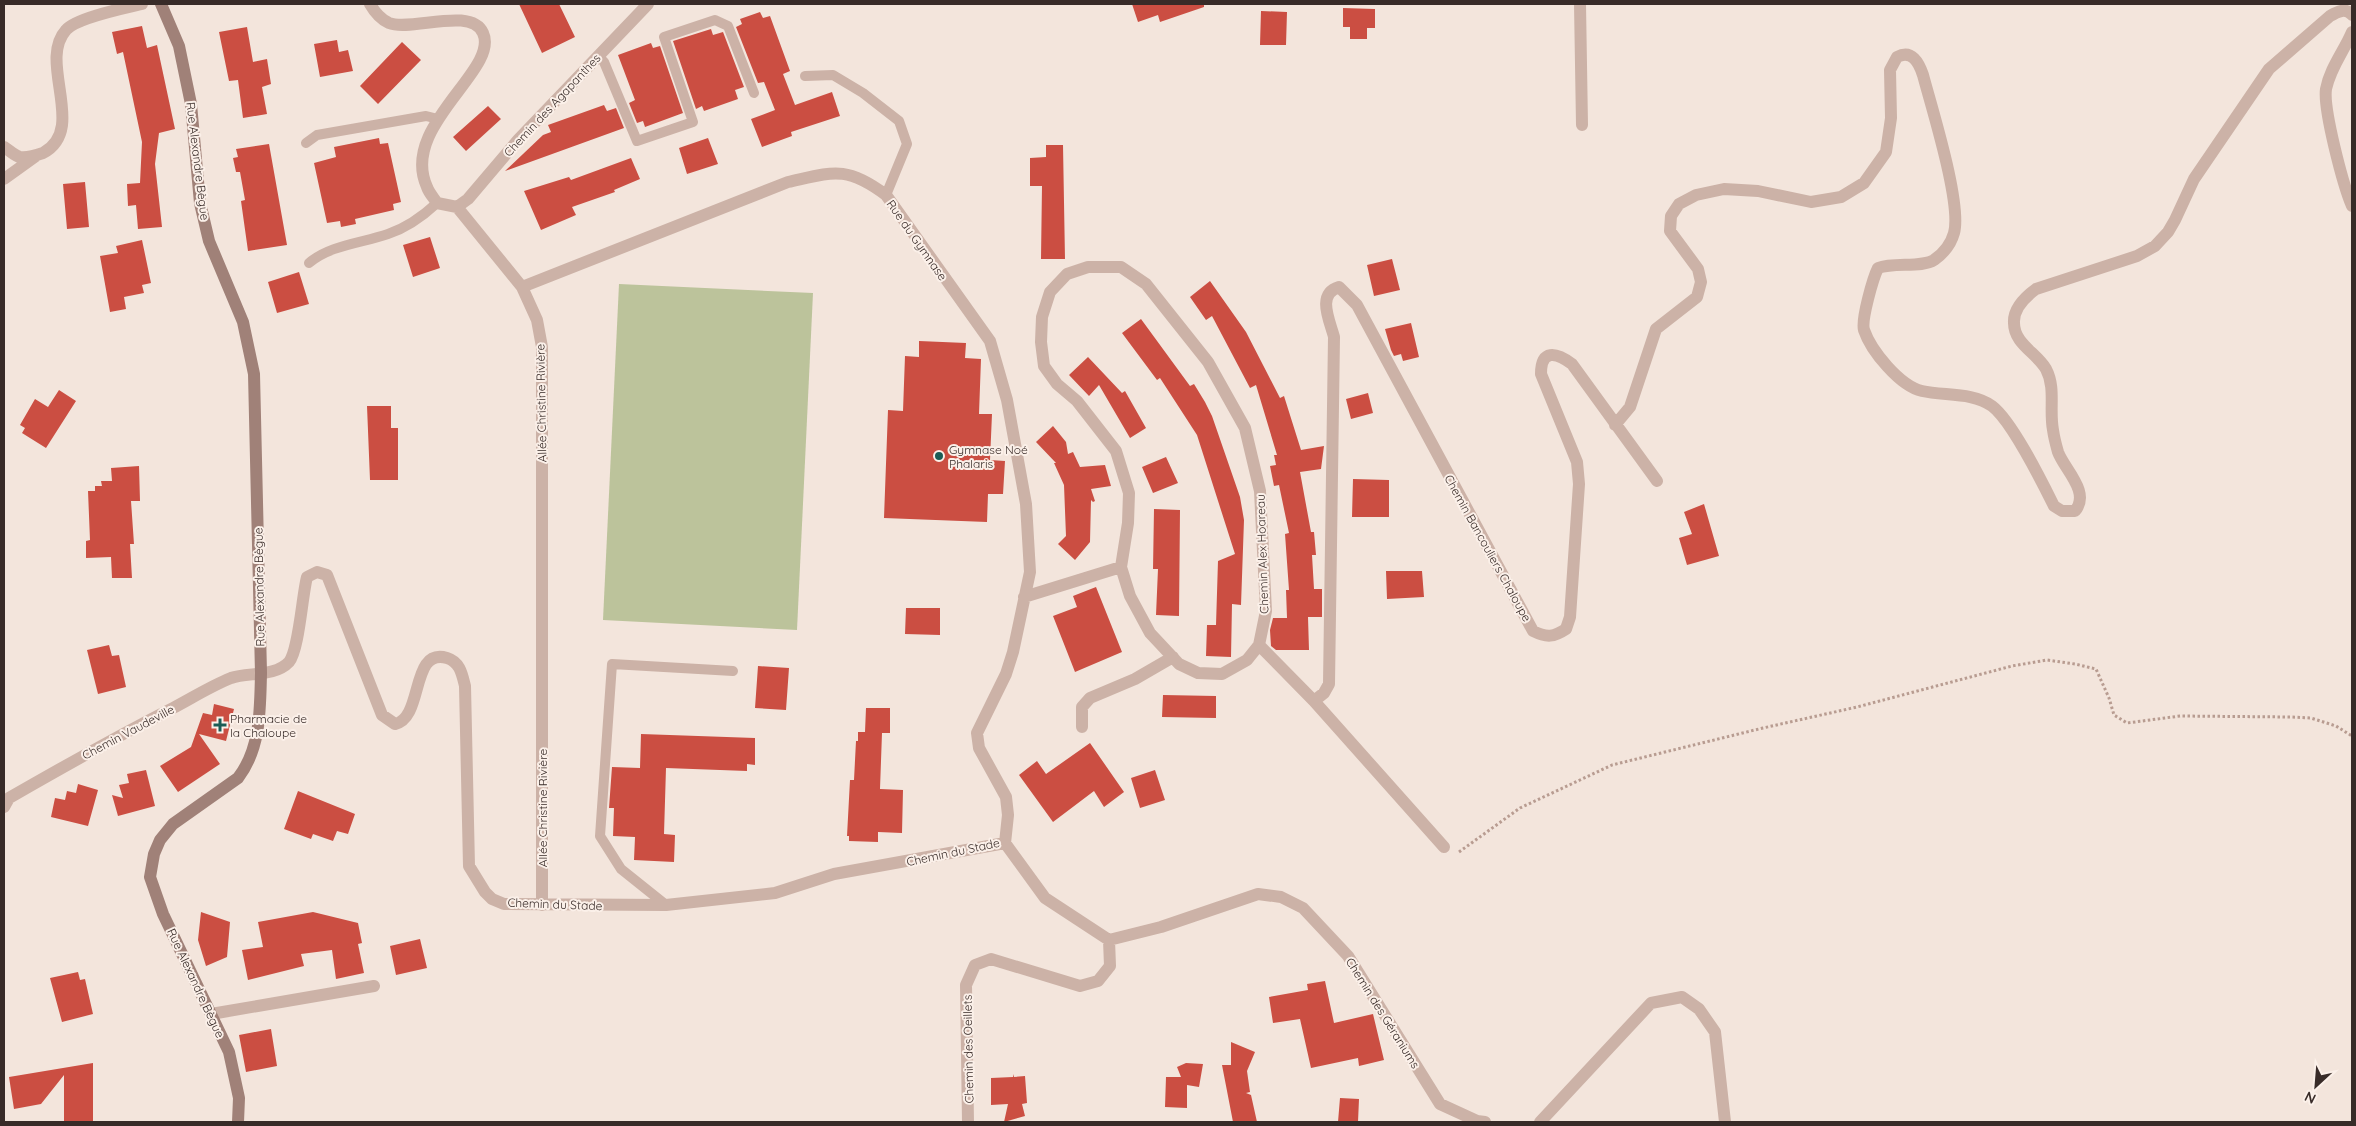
<svg xmlns="http://www.w3.org/2000/svg" width="2356" height="1126" font-family="Quicksand,sans-serif">
<style>
.green{fill:#bcc39b}
.building{fill:#cb4e42}
.lines{fill:none;stroke-linecap:round;stroke-linejoin:round}
.path{stroke:#b89c91;stroke-width:3;stroke-dasharray:2.5 2.5;stroke-linecap:butt}
.service{stroke:#ccb2a7;stroke-width:10}
.minor{stroke:#ccb2a7;stroke-width:12}
.secondary{stroke:#a08178;stroke-width:12}
.poi-dot{fill:#1b5c56;stroke:#fbf0e9;stroke-width:2}
.labels{text-anchor:middle;dominant-baseline:central;stroke-width:4;stroke-linejoin:round;paint-order:stroke}
.street-label{font-size:12px;fill:#382b28;stroke:#fbf0e9}
.poi-label{font-size:12px;fill:#382b28;stroke:#fbf0e9;text-anchor:start}
</style>
<rect width="100%" height="100%" fill="#f3e5dc"/>
<path class="green" d="M619,284L813,293L797,630L603,620Z"/>
<path class="building" d="M519,4H559L575,37L542,53Z
M1132,4H1204V7L1160,22L1158,15L1138,22Z
M1343,8L1375,9V28H1367V39H1350V27H1343Z
M1261,11L1287,12L1286,45H1260Z
M760,12L763,18L770,16L790,71L783,74L795,105L832,92L840,116L791,132L792,136L762,147L751,119L775,110L764,82L758,83L736,27L742,24L740,19Z
M142,26L147,48L157,45L175,129L159,133L155,164L162,227L138,229L136,205L128,206L127,184L140,183L142,142L123,52L117,54L112,32Z
M247,27L253,62L267,59L271,84L262,87L267,114L243,118L238,80L229,81L219,32Z
M711,29L713,35L723,32L744,87L735,90L738,99L704,111L702,106L696,109L673,41Z
M337,40L339,52L348,50L353,71L320,77L314,44Z
M402,42L421,60L378,104L360,86Z
M651,43L653,48L660,46L683,113L645,127L643,121L637,123L629,103L635,100L618,55Z
M604,105L607,111L616,108L624,128L505,171L543,135L551,132L548,125Z
M488,106L501,119L466,151L453,137Z
M379,138L380,144L388,143L401,202L393,204L394,210L355,219L356,224L341,227L340,221L327,223L314,163L336,157L334,147Z
M708,138L718,164L687,174L679,148Z
M269,144L287,245L248,251L241,201L245,200L240,172H236L233,158L238,157L236,149Z
M1046,145H1063L1065,259H1041L1042,186H1030V158L1046,157Z
M631,158L640,179L614,190L615,192L572,207L576,215L541,230L524,191L569,177L571,180Z
M85,182L89,227L67,229L63,184Z
M430,237L440,268L413,277L403,245Z
M142,240L151,283L142,285L144,293L124,297L126,309L110,312L100,256L118,253L116,246Z
M1392,259L1400,290L1374,296L1367,265Z
M299,272L309,304L277,313L268,282Z
M1210,281L1246,332L1280,398L1284,396L1301,450L1324,446L1321,469L1300,472L1311,532H1314L1316,555H1312L1314,589H1322V617H1308L1309,650H1276L1271,646L1270,630L1273,618H1287L1286,590H1289L1285,534L1289,533L1279,485L1274,486L1270,466L1276,465L1274,455H1277L1256,385L1250,388L1212,316L1206,320L1190,297Z
M1141,319L1190,386L1194,384L1205,402L1212,416L1240,497L1244,520L1241,605L1232,604L1231,657L1206,656L1207,625H1216L1218,561L1235,554L1197,435L1160,378L1157,380L1122,333Z
M1411,323L1419,357L1403,361L1401,354L1394,356L1391,350L1385,329Z
M919,341L966,343L965,358L981,359L979,414H992L990,460L1005,461L1003,494H988L987,522L884,518L888,410L903,411L905,356L919,357Z
M1088,357L1122,393L1125,391L1146,428L1130,438L1099,385L1089,396L1069,375Z
M59,390L76,401L46,448L22,433L25,428L20,425L35,399L48,407Z
M1368,393L1373,413L1351,419L1346,399Z
M367,406H391V428H398V480H370Z
M1053,426L1066,442L1068,454L1073,452L1080,467L1105,465L1111,486L1091,489L1095,501L1093,502L1091,500L1090,542L1075,560L1058,544L1066,536L1064,485L1054,463H1056L1036,442Z
M1166,457L1178,483L1153,493L1142,467Z
M139,466L140,501H131L134,544H130L132,578H112L111,557L86,558V541L90,540L88,491H95V486H102L101,481H112L111,468Z
M1353,479L1389,480V517H1352Z
M1704,504L1719,556L1687,565L1679,538L1692,534L1684,512Z
M1154,509L1180,510L1179,616L1156,615L1158,569H1153Z
M1386,571H1422L1424,597L1387,599Z
M1096,587L1122,652L1075,672L1053,616L1077,607L1073,596Z
M906,608H940V635L905,634Z
M109,645L112,656L119,655L126,687L98,694L87,650Z
M758,666L789,668L786,710L755,708Z
M1163,695L1216,696V718L1162,717Z
M214,704L234,709L226,741L199,734L220,764L178,792L160,766L191,747L203,713L212,715Z
M866,708H890V733H882L880,789L903,790L902,833L878,832V842L849,841V836H847L850,780H854L856,741H858V732H865Z
M641,734L755,738V765L747,764V771L666,768L664,834L675,835L674,862L634,860L635,837L613,836L614,808H609L612,767L640,768Z
M1090,743L1124,792L1104,807L1094,791L1053,822L1019,775L1037,761L1046,774Z
M146,770L155,806L118,816L112,795L123,798L119,785L129,783L127,774Z
M1155,770L1165,800L1140,808L1131,778Z
M78,784L98,790L88,826L51,817L55,798L65,800L67,791L76,793Z
M298,791L355,814L348,834L337,831L333,841L313,834L311,839L284,829Z
M201,912L230,922L227,957L206,966L198,940Z
M313,912L358,923L362,943L358,944L364,973L336,979L332,950L301,954L304,966L248,980L242,950L263,947L258,922Z
M420,939L427,968L396,975L390,946Z
M78,972L80,980L85,979L93,1014L62,1022L50,978Z
M1325,981L1334,1023L1373,1014L1384,1060L1359,1066L1358,1058L1311,1068L1300,1019L1273,1023L1269,997L1308,990L1307,984Z
M271,1029L277,1066L246,1072L239,1035Z
M1231,1042L1255,1052L1247,1071L1250,1092L1246,1093L1251,1095L1257,1122H1233L1222,1065H1231Z
M93,1063V1122H64V1075L41,1104L14,1109L9,1077Z
M1186,1063L1203,1064L1199,1087L1187,1085V1108L1165,1107L1166,1077H1181L1177,1067Z
M1014,1074V1077L1025,1076L1027,1103L1022,1104L1025,1116L1004,1122L1008,1104L991,1105V1078L1013,1077Z
M1340,1098L1359,1099L1358,1122H1338Z"/>
<g class="lines">
<path class="path" d="M1459,852L1520,808L1612,765L1763,728L1857,707L2012,666L2047,660L2075,664L2096,669L2109,698L2114,715L2127,723L2180,716L2291,717L2311,718L2336,726L2352,736"/>
<path class="service" d="M598,56L604,62L637,141L693,122L664,37L715,20L728,26L754,93
M805,76L833,75L863,93L899,121L907,144L886,195
M306,143L317,135L426,116L438,119
M309,263C330,245 362,243 388,234C406,228 423,216 437,203
M666,905L621,869L600,836L612,664L733,671"/>
<path class="minor" d="M370,4C374,11 380,19 389,23C411,32 471,6 483,33C500,70 399,126 427,187C429,193 434,198 437,203L457,207L522,287L537,320L542,347V905
M1580,4L1582,125
M2352,32C2344,51 2330,68 2326,89C2323,109 2343,185 2352,206
M4,147C9,150 15,156 20,157C27,158 37,155 43,153C88,129 37,62 66,30C76,18 125,8 142,4
M4,179L36,156
M457,207L468,199L518,140L648,4
M1088,267H1121L1146,284L1208,362L1245,428L1260,491L1266,611L1259,645L1247,660L1222,674L1198,673L1179,664L1150,633L1130,596L1121,567L1128,523L1129,493L1116,451L1077,401L1057,384L1044,366L1041,342L1042,317L1050,292L1067,274Z
M522,287L788,182C833,172 846,165 886,195L990,341L1007,400L1026,504L1030,572L1013,652L1006,674L977,733L979,748L1006,797L1008,815L1005,843
M1615,425L1630,407L1656,329L1697,297L1701,282L1698,269L1670,231L1671,216L1679,204L1696,195L1724,189L1758,191L1811,202L1841,197L1864,183L1886,152L1891,118L1890,70L1897,57C1912,49 1919,63 1923,75C1932,109 1962,204 1954,233C1951,244 1944,253 1934,260C1922,268 1894,262 1878,268C1873,278 1861,320 1864,330C1871,351 1900,386 1922,391C1944,396 1973,392 1992,406C2012,421 2042,482 2054,506L2062,511H2075C2091,492 2064,469 2058,452C2056,445 2054,437 2053,430C2049,409 2056,388 2046,369C2037,353 2014,344 2014,323C2013,308 2025,297 2036,289L2137,256L2155,246L2168,232L2175,220L2194,179L2269,69L2330,16C2337,12 2346,7 2352,15
M1024,597L1121,567
M1259,645L1314,701L1324,693L1329,684L1334,337C1330,321 1316,294 1339,287L1357,305L1533,631C1547,638 1554,637 1566,629L1570,617L1579,484L1577,462L1541,374C1541,349 1556,352 1572,364L1657,481
M1314,701L1444,847
M1082,727V707L1090,698L1135,679L1173,657
M4,807L9,798C63,767 117,736 173,708C192,698 211,686 231,678C248,672 275,677 289,662C299,650 302,596 307,577L317,572L327,575L382,715L395,724C424,718 410,647 447,658C460,662 462,674 465,686L469,866L485,892L492,899L504,904L666,905L775,893L834,874L1005,843
M1109,940L1161,927L1258,894L1281,897L1303,908L1348,956L1440,1104L1477,1121L1485,1122
M211,1014L374,986
M968,1122L966,985L975,965L991,959L1080,986L1098,981L1110,966L1109,940L1045,898L1005,843
M1540,1122L1651,1003L1682,997L1699,1009L1715,1032L1725,1122"/>
<path class="secondary" d="M161,4L179,46L191,104L200,203L209,241L243,322L254,374L261,673C260,710 261,748 238,778L173,824L160,840L154,854L150,877L163,914L229,1052L239,1098L238,1122"/>
</g>
<g class="poi-dot">
<circle cx="939" cy="456" r="5"/>
<path d="M217.5 717.5h5v5h5v5h-5v5h-5v-5h-5v-5h5z"/>
</g>
<g class="labels">
<g class="street-label">
<text transform="translate(552 105) rotate(-47)">Chemin des Agapanthes</text>
<text transform="translate(198 161) rotate(83)">Rue Alexandre Bègue</text>
<text transform="translate(917 240) rotate(55)">Rue du Gymnase</text>
<text transform="translate(541 403) rotate(-91)">Allée Christine Rivière</text>
<text transform="translate(1488 548) rotate(61)">Chemin Bancouliers Chaloupe</text>
<text transform="translate(1262 554) rotate(-92)">Chemin Alex Hoareau</text>
<text transform="translate(259 587) rotate(-91)">Rue Alexandre Bègue</text>
<text transform="translate(128 732) rotate(-28)">Chemin Vaudeville</text>
<text transform="translate(542 808) rotate(-90)">Allée Christine Rivière</text>
<text transform="translate(953 852) rotate(-12)">Chemin du Stade</text>
<text transform="translate(555 904) rotate(2)">Chemin du Stade</text>
<text transform="translate(196 983) rotate(65)">Rue Alexandre Bègue</text>
<text transform="translate(1383 1013) rotate(58)">Chemin des Géraniums</text>
<text transform="translate(968 1049) rotate(-91)">Chemin des Oeillets</text>
</g>
<g class="poi-label">
<text x="949" y="449">Gymnase Noé<tspan x="949" dy="14">Phalaris</tspan></text>
<text x="230" y="718">Pharmacie de<tspan x="230" dy="14">la Chaloupe</tspan></text>
</g>
</g>
<rect width="2356" height="1126" fill="none" stroke="#382b28" stroke-width="10"/>
<g transform="translate(2316 1086) rotate(206)" stroke="#fbf0e9" stroke-width="4" paint-order="stroke">
<path d="M0-4L9 19L0 12L-9 19Z" fill="#382b28"/>
<text y="-8" font-size="14" font-weight="bold" text-anchor="middle" fill="#382b28">N</text>
</g>
</svg>
